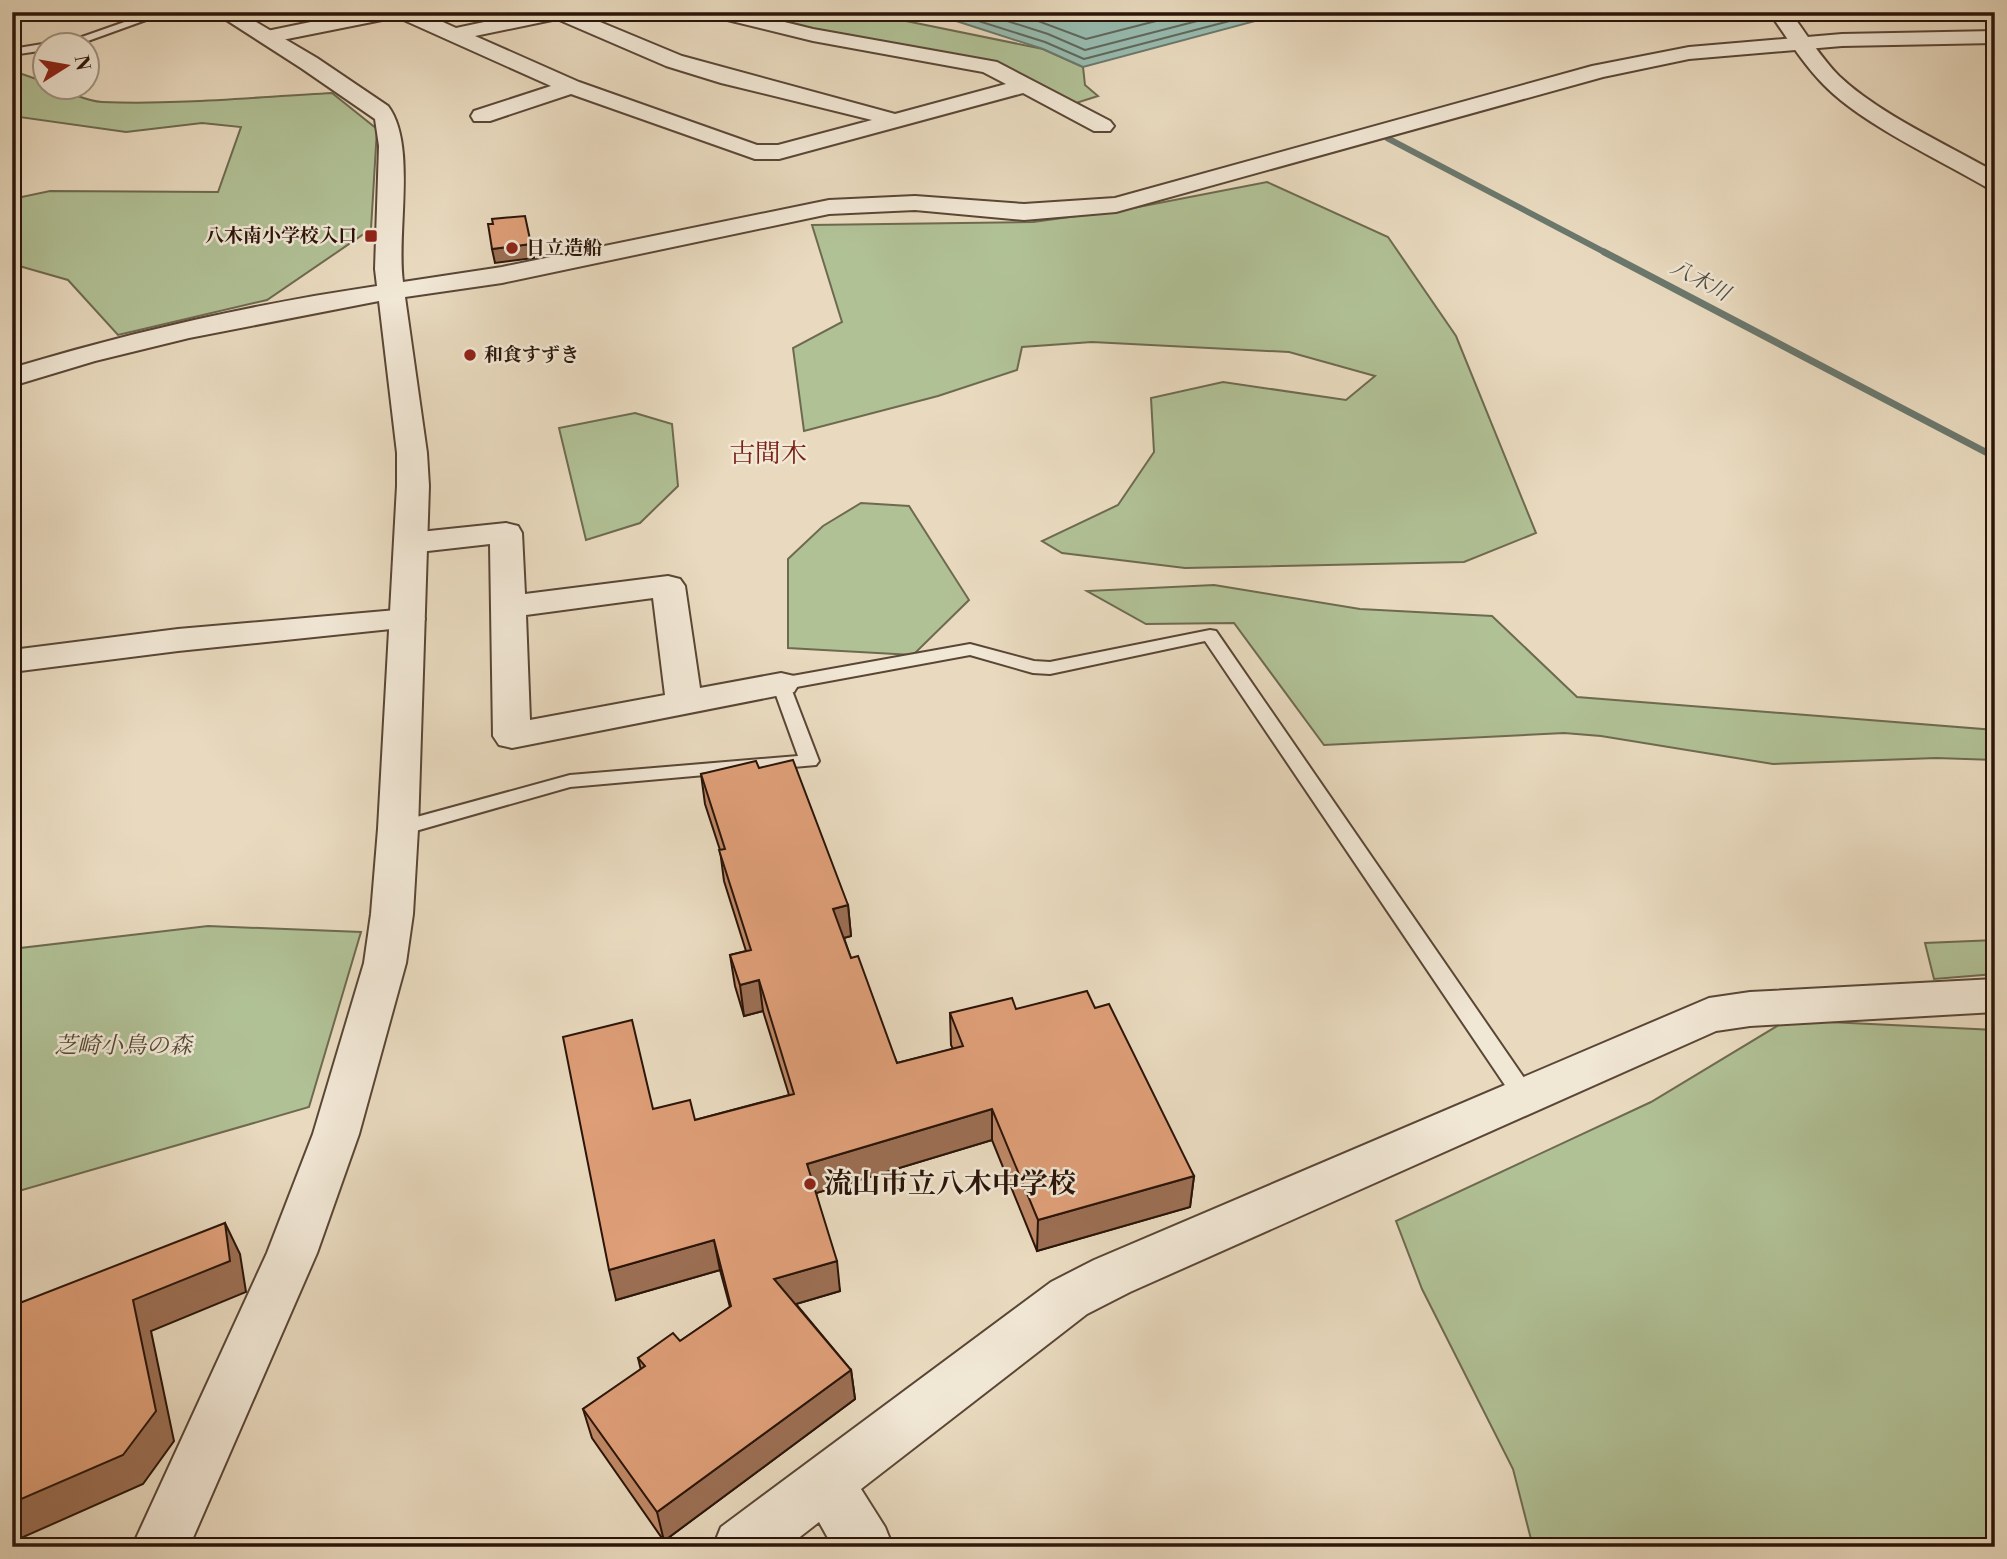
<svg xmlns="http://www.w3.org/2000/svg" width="2007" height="1559" font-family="'Libre Bodoni','Noto Serif JP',serif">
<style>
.green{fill:#b1c196;stroke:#6e6a50;stroke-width:2}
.water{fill:#97bbaf;stroke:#6b786d;stroke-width:2}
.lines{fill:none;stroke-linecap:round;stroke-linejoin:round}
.shore{stroke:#60685c;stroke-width:2}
.stream-far1{stroke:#6b786d;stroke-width:6}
.stream{stroke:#6b786d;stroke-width:7}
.service-casing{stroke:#5a4636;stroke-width:4}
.minor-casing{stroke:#5a4636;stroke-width:4}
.tertiary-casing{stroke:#5a4636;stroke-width:4}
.service{fill:#f1e7d5;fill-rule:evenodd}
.minor{fill:#f1e7d5;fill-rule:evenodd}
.tertiary{fill:#f1e7d5;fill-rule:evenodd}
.wall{fill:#c08967;stroke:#2a1409;stroke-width:2}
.shaded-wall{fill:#9c6f54;stroke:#2a1409;stroke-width:2}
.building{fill:#df9f78;stroke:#2a1409;stroke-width:2}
.poi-dot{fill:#8f2418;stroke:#f1e7d5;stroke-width:2.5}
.labels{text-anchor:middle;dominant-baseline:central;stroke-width:5;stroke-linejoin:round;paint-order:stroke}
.far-poi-label{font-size:19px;font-weight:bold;fill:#2a1409;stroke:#f1e7d5;text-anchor:start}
.far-water-label{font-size:21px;font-style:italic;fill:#504e43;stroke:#f1e7d5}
.park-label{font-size:23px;font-style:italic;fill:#524833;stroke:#f1e7d5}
.quarter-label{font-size:26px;fill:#7a1f14;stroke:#f1e7d5}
.near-poi-label{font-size:28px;font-weight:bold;fill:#2a1409;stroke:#f1e7d5;text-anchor:start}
</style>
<rect width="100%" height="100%" fill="#e9dabf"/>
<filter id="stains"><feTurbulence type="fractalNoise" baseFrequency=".00286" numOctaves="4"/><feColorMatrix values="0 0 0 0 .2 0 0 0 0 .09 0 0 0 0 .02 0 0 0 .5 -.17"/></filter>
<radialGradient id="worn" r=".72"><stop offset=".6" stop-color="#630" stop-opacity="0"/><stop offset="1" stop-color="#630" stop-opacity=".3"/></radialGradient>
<path class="green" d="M736,12H862L1043,49L1083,67L1085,85L1098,96L1073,104L991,64L797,27Z
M12,73L22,74L45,82L46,88C66,88 82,101 102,102C179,105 256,97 332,93L377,129L371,229L267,300L118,335L68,280L12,264V199L50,191L218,192L241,127L202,123L126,132L12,116Z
M1267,182L1388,237L1456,336L1536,533L1464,562L1185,568L1062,553L1042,541L1118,505L1154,452L1151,398L1223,382L1346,400L1375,376L1289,352L1092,342L1022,347L1017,370L938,396L804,431L793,348L842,322L812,225L1033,222L1128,209Z
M635,413L672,424L678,486L640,523L586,540L559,428Z
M861,503L909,506L969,600L913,655L788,648V559L823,526Z
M1214,585L1360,609L1492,616L1577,697L1995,730V760L1936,758L1773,764L1601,736L1564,733L1324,745L1234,623L1146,624L1087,591Z
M208,926L361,932L309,1107L12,1193V949Z
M1995,940V974L1934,979L1925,943Z
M1787,1020L1995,1030V1547H1533L1513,1469L1422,1289L1396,1221L1651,1102Z"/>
<path class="water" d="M916,12H1289L1083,67L1043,49L950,19Z"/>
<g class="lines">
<path class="shore" d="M950,12L1045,42L1084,59L1264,12
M979,12L1048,34L1085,50L1232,12
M1014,12L1086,39L1191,12"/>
<path class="stream-far1" d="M1387,138L1608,254"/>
<path class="stream" d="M1604,252L1995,457"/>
<defs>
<path id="service" d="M153,12H168L85,42L46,46V50L12,55V49L79,38Z
M1210,630L1216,631L1531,1088L1534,1094L1531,1100L1523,1103L1515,1100L1205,641L1050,674L1033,673L970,655L791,688L819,761L816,765L570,787L398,836L391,834L388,829L391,824L570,775L798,756L772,684L781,678L970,644L1034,661L1050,662Z"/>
<path id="minor" d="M359,12H421L456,28L531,12H576L682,56L895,114L1006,84L983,72L813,41L711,16L708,12H744L813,29L997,62L1110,121L1114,126L1110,131H1094L1023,93L779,159H755L571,94L490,121H474L471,116L474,111L551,86L397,17L267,43L260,41L257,37L260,33L267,31ZM557,19L666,66L721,83L872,120L778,145H757L579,82L475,36Z
M1769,12H1790C1806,33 1821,58 1839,76C1879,114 1946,144 1995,172V189L1986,187C1938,159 1862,124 1824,85C1803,64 1786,36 1769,12Z
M506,523L518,526L522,533L525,594L668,576L680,579L685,586L700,688L781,673L794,676L799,684L794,692L781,695L512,748L499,745L493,736L490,544L410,553L398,550L394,543L398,536L410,533ZM653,598L665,695L530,720L526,615Z
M408,609L420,612L425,619L420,626L178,651L12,672V650L178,629Z
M1995,979V1012L1750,1026L1716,1031L1130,1292L1087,1314L861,1489L885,1527L893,1547H833L819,1522L787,1547H713L721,1527L1051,1282L1094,1260L1709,998L1750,992Z"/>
<path id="tertiary" d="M214,12H239L317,58L388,106C417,144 396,233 403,282L502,267L829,200L915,196L1024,204L1115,198L1592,66L1689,47L1842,34L1995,31V43L1842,46L1689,59L1603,77L1116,212L1024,220L915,210L829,214L502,283L405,297L427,453L429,486L418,829L413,914L406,963L359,1134L317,1253L189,1547H132L267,1253L313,1134L364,963L371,914L378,829L397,486V453L379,301L189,338L95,361L12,386V368C131,332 254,304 377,286L375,269L379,146L375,119L301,68Z"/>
</defs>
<use href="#service" class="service-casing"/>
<use href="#minor" class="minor-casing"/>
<use href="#tertiary" class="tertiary-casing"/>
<use href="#service" class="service"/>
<use href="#minor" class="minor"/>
<use href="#tertiary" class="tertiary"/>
</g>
<path class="wall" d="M474,12H517L483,19Z
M759,768L848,905L851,936L844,938L851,958L897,1063L953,1049L951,1045L950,1013L1016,1009L1095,1008L1194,1176L1190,1207L1037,1251L992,1140L816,1193L840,1291L796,1304L851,1370L855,1399L664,1541L592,1438L583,1409L641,1370L638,1358L680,1341L730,1307L720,1270L616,1300L653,1109L695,1120L789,1095L763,1011L744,1016L735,986L730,955L746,951L724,881L720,850L705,804L701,774Z"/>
<path class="shaded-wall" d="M482,12H517L483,19Z
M531,244L534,258L495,263L492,249Z
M848,905L851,936L836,940L833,909Z
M759,980L763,1011L744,1016L740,985Z
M992,1109V1140L810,1195L807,1164Z
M1194,1176L1190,1207L1037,1251L1038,1220Z
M225,1223L240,1254L246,1292L151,1331L174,1441L143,1484L12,1542V1503L133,1300Z
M714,1240L720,1270L616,1300L609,1270Z
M837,1261L840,1291L779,1309L774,1279Z
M851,1370L855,1399L664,1541L657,1512Z"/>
<path class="building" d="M525,216L531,244L492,249L488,224H493L492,219Z
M793,760L848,905L833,909L851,958L858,956L897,1063L963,1046L950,1013L1012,998L1016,1009L1087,991L1095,1008L1109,1004L1194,1176L1038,1220L992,1109L807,1164L837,1261L774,1279L851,1370L657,1512L583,1409L645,1366L638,1358L673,1333L680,1341L731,1306L714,1240L609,1270L563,1037L632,1020L653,1109L690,1100L695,1120L794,1094L759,980L740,985L730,955L751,950L719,850L725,849L701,774L756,761L759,768Z
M225,1223L230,1261L133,1300L156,1411L123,1455L12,1503V1306Z"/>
<g class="poi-dot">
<rect x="364" y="229" width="14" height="14" rx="3.5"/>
<circle cx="512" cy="248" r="7"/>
<circle cx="470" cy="355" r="7"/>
<circle cx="810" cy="1184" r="7"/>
</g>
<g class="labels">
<g class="far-poi-label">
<text x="357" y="236" text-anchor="end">八木南小学校入口</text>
<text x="526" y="248">日立造船</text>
<text x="484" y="355">和食すずき</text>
</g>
<g class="far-water-label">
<text transform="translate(1700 281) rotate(28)">八木川</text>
</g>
<g class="park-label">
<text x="123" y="1046">芝崎小鳥の森</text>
</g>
<g class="quarter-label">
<text x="768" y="454">古間木</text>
</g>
<g class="near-poi-label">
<text x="824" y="1184">流山市立八木中学校</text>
</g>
</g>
<rect width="2007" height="1559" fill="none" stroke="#e9dabf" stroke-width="42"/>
<rect x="14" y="14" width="1979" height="1531" fill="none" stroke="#2a1409" stroke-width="3.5"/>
<rect x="21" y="21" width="1965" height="1517" fill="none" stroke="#2a1409" stroke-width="2"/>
<g transform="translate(66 66) rotate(79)"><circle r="33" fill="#f1e7d5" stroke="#a19383" stroke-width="2"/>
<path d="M0-5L12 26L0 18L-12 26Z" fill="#8f2418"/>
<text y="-10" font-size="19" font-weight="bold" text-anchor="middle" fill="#2a1409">N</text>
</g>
<rect width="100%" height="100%" filter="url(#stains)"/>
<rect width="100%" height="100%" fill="url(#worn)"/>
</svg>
